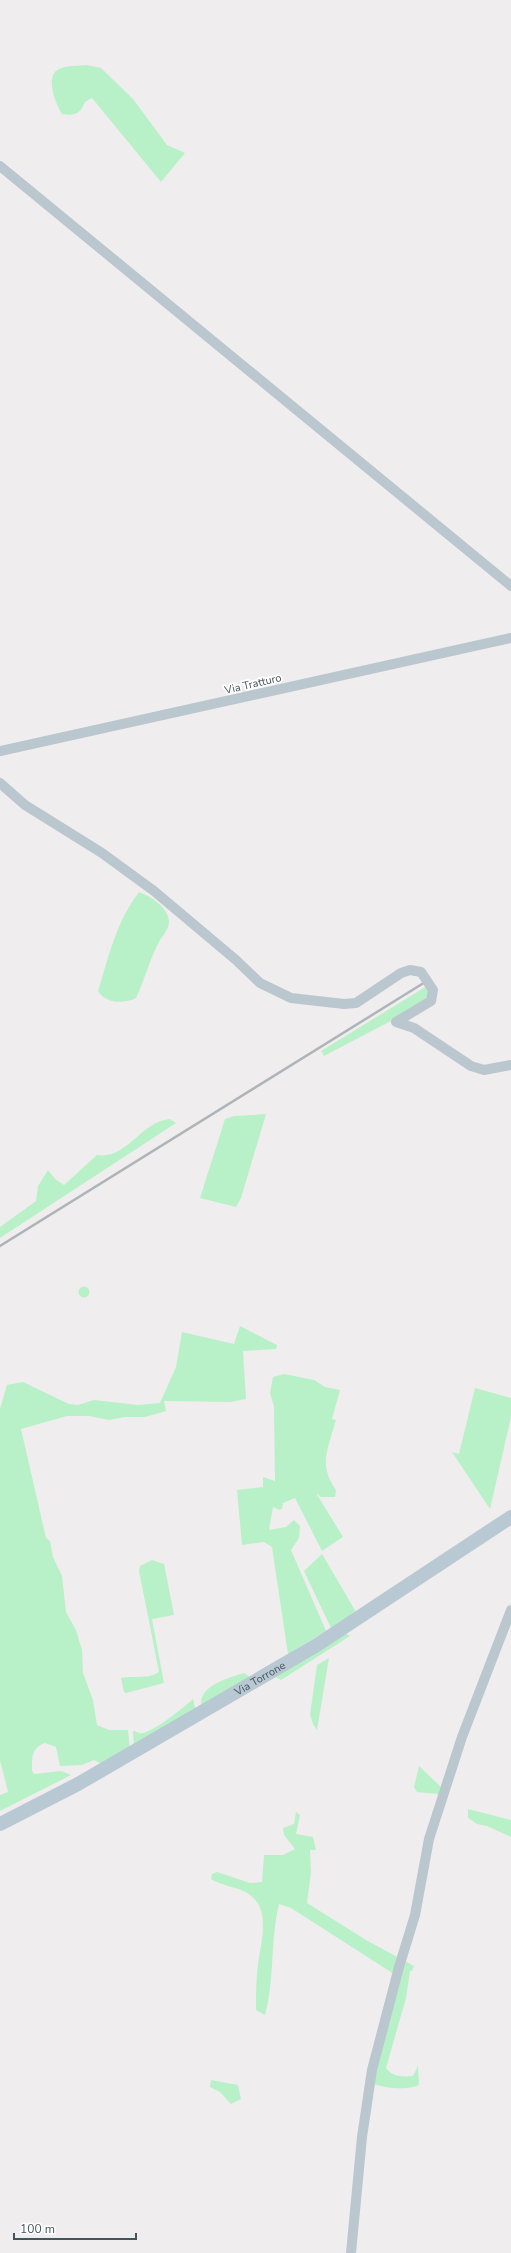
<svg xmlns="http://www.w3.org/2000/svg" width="511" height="2253" font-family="'Nunito Sans',sans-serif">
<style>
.green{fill:#b8f1c7}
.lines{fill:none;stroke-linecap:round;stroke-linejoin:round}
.street{stroke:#bac7ce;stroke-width:10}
.secondary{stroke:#b9c9d3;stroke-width:14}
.rail{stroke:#afb4b8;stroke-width:2.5}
.labels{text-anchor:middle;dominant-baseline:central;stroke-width:3.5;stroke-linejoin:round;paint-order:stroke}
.street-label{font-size:11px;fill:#44545c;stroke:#fff}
</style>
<rect width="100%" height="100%" fill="#f0edee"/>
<path class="green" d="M87,65L101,68L133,99L167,145L185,153L161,182L92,98L85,102C80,114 75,116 62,114C56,105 44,76 59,69C68,65 77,66 87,65Z
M139,892C150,896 168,907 169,921C169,929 164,934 160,940C150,958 145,979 136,998C124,1004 106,1004 98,991C109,956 116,922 139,892Z
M427,986L431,1000L324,1056L321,1051Z
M266,1114L241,1198L236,1207L200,1198L225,1119L234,1116Z
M170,1119L176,1123L0,1238V1227L36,1201L38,1186L48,1170L55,1179L64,1185L97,1155C127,1160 141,1121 170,1119Z
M78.5 1292a5.5 5.5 0 1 1 11 0a5.5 5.5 0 1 1-11 0Z
M240,1326L277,1345L276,1349L243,1351L246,1399L230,1402L164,1401L166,1411L145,1417H125L109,1420L89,1416H67L21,1429L46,1538L50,1541L53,1557L62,1576L66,1612L76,1630L82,1650L83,1673L93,1700L97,1725L109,1730H128L130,1749L102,1764L94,1760L82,1765L60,1766L56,1747L45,1743C31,1748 32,1758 32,1771L34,1774L61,1771L71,1775L0,1811V1795L8,1792L0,1760V1409L7,1385L23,1382L69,1404L78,1405L94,1400L138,1405L160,1403L176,1367L182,1332L234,1344Z
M284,1374L314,1380L325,1387L340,1390L332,1419L336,1420C328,1449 318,1465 336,1490L335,1497H321L316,1493L343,1537L322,1551L295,1498L283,1503L282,1509L279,1510L273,1507L269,1530L286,1527L294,1520L300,1526L299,1538L291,1550L326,1631L288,1654L272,1547L264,1542L242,1545L237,1490L263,1487V1477L275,1481L274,1407L270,1393L273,1377Z
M475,1388L511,1398V1417L490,1509L452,1452L459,1454Z
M322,1554L356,1612L331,1628L304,1571Z
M152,1560L164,1564L174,1615L152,1619L164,1683L126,1693L124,1692L121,1678C135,1675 147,1680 159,1672L139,1571L140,1566Z
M344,1632L350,1636L281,1680L273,1675Z
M329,1658L317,1730L313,1724L310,1715L317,1665Z
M244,1673L250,1677L202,1708C195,1687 228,1678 244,1673Z
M193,1699L196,1712L134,1748L133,1731C135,1731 137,1732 139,1733C150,1736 185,1706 193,1699Z
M419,1766L442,1788L439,1794L417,1792L414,1787Z
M468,1809L511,1820V1837L487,1826L477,1824L468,1818Z
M296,1812L300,1815L296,1834L313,1837L316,1850H310L311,1872L307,1903L366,1940L414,1966L412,1971H410L406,1998L386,2068C393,2077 402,2077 413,2076L418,2066L419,2085C405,2091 384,2088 371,2083L394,1974L291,1908L279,1904C270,1941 275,1979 265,2015L256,2010C256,1995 256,1979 258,1964C260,1949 265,1931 262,1915C261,1907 257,1900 250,1895C240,1887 221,1886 211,1879L212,1874L217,1872L250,1883L262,1882L264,1855H283L295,1849L284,1835L283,1828L294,1824Z
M211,2080L238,2085L241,2099L231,2104L220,2092L210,2087Z"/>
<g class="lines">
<path class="street" d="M0,166L511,586
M0,751L511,638
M0,783L25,805L102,853L154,891L236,960L260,983L291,998L344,1004L356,1003L401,973L410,970L421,972L433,990L431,1001L396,1022L414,1028L471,1066L484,1070L511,1065
M351,2253L362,2137L372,2070L399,1967L415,1915L429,1839L462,1737L511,1610"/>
<path class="secondary" id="s1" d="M0,1824L78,1784L317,1645L511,1517"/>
<path class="rail" d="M0,1246L422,984"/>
</g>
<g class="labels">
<g class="street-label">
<text transform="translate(253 684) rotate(-13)">Via Tratturo</text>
<text stroke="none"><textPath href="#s1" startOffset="298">Via Torrone</textPath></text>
</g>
</g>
<path d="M14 2233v6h122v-6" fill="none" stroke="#44545c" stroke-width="2"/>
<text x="20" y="2233" font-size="12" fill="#44545c" stroke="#ffffff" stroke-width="3" paint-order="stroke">100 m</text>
</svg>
